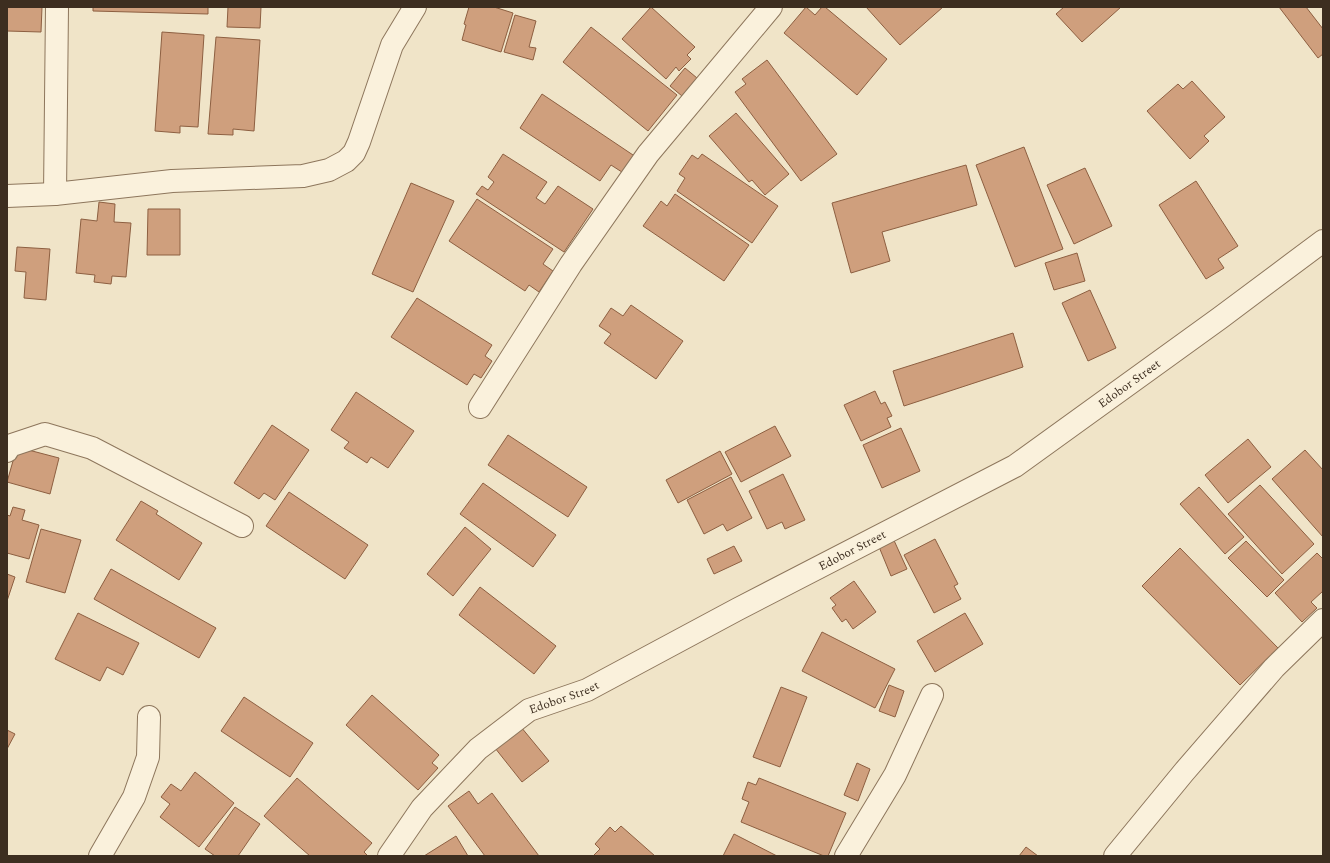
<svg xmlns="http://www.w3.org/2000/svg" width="1330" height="863" font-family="Spectral,serif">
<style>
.building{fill:#cf9f7d;stroke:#8d5f41}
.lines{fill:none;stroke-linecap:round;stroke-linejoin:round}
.minor-casing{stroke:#8d765c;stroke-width:24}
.minor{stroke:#faf1dc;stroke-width:22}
.labels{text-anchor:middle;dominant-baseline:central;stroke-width:3.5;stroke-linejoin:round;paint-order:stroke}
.street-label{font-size:12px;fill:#3d2e20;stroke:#f7eed8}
</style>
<rect width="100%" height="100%" fill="#f0e4c8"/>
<path class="building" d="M7,7H42L41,32L7,31Z
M93,7H208V14L93,11Z
M228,7H261L260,28L227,27Z
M469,7H494L513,13L501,52L462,40L466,25L464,24Z
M651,7L695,47L687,55L691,59L679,71L676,67L666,79L622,39Z
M806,7L815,15L822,7H825L887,59L857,95L784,33Z
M866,7H943L900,45Z
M1064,7H1121L1082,42L1056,14Z
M1279,7H1306L1323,29V54L1318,58Z
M515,15L536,21L529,47L536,48L533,60L504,52Z
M591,27L677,95L648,131L563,62Z
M162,32L204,35L198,127L180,126V133L155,131Z
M216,37L260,40L254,131L233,129V135L208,134Z
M767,60L837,154L801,181L735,92L746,84L742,79Z
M685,68L697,78L682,96L670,86Z
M1192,81L1225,117L1204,136L1209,141L1190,159L1147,111L1178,84L1183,89Z
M542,94L636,157L625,174L611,165L600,181L520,128Z
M736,113L789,174L765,195L752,180L749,182L709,136Z
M1024,147L1063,249L1015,267L976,165Z
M503,154L547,182L536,198L545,204L558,186L593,209L564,252L476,194L482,186L488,190L494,182L488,177Z
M702,154L778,206L752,243L677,191L685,178L679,174L692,155L698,159Z
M966,165L977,205L882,232L890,261L851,273L832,203Z
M1085,168L1112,226L1074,244L1047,185Z
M1196,181L1238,246L1218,259L1224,268L1206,279L1159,205Z
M411,183L454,201L413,292L372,274Z
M675,194L749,245L724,281L643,226L661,201L667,206Z
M477,199L553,249L543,264L553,271L539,292L529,285L525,291L449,241Z
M99,202L115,204L114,222L131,223L126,277L112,276L111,284L94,282L95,275L76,273L81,219L97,221Z
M148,209H180V255H147Z
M17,247L50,249L46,300L24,298L26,272L15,271Z
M1077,253L1085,281L1054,290L1045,263Z
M1090,290L1116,348L1088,361L1062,303Z
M417,298L492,345L485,356L492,361L481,378L474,374L467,385L391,337Z
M631,305L683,341L656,379L604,343L611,334L599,326L611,308L623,316Z
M1013,333L1023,367L904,406L893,371Z
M875,391L881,404L885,402L892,416L887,418L891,427L861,441L844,405Z
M356,392L414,431L388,468L371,457L367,463L344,448L349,442L331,430Z
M272,425L309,450L275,500L264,493L259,499L234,483Z
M775,426L791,456L741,482L725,452Z
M901,428L920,471L882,488L863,445Z
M508,435L587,487L568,517L488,465Z
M1248,439L1271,467L1228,503L1205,475Z
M17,447L59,458L50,494L7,482Z
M1305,450L1323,470V537L1272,479Z
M720,451L732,474L678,503L666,480Z
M783,474L805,520L785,529L782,522L767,529L749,491Z
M731,477L752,518L727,531L723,524L704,534L687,500Z
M483,483L556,535L533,567L460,514Z
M1260,485L1314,544L1282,574L1228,514Z
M1199,487L1244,537L1225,554L1180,504Z
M289,492L368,545L345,579L266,526Z
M141,501L158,511L156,514L202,543L179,580L116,540Z
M13,507L25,510L22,520L39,525L29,559L7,553V515L10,516Z
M465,527L491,549L453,596L427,574Z
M41,529L81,540L65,593L26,582Z
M892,536L907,569L891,576L877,542Z
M935,539L958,584L954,586L961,599L934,613L904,555Z
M1246,541L1284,580L1267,597L1228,558Z
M734,546L742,561L714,574L707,559Z
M1180,548L1278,648L1240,685L1142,586Z
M1317,553L1323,559V591L1311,602L1317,608L1302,622L1275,593Z
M111,569L216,628L199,658L94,599Z
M7,574L15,577L7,601Z
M854,581L876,612L853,629L846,619L842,622L832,608L836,605L830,598Z
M480,587L556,646L534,674L459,615Z
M78,613L139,643L123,675L107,667L100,681L55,659Z
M965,613L983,644L935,672L917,641Z
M822,632L895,669L875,708L802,671Z
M889,685L904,691L895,717L879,711Z
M781,687L807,697L780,767L753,757Z
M372,695L439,755L432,763L438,768L418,790L346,725Z
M244,697L313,743L290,777L221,731Z
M521,727L549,761L522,782L495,748Z
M7,730L15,734L7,749Z
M857,763L870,769L858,801L844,795Z
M195,772L234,803L199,847L160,817L170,804L161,797L171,784L181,791Z
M297,778L372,843L364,852L368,856H310L264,816Z
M759,778L846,813L828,856H824L741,822L749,802L742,799L748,782L756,785Z
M469,791L478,804L492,793L539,856H485L448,806Z
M235,807L260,824L238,856H215L205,849Z
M621,826L655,856H596L594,855L600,849L595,844L610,827L615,832Z
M734,834L777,856H723Z
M456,836L468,856H424Z
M1026,847L1038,856H1019Z"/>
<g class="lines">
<defs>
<g id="minor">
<path d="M55,194L57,7"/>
<path d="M7,196L55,194L172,181L303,176L329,170L346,161L354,153L359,142L392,45L415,7"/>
<path d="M480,407L571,264L648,154L771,7"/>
<path d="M7,451L9,446L45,434L92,448L242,526"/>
<path d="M100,856L134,797L148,757L149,717"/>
<path id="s1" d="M389,856L422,808L478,749L529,710L587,690L738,609L1015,466L1220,318L1323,241"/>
<path d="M846,856L895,775L932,695"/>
<path d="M1115,856L1184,772L1274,668L1323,620"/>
</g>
</defs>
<use href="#minor" class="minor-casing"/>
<use href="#minor" class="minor"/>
</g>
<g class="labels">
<g class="street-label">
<text stroke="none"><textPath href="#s1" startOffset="889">Edobor Street</textPath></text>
<text stroke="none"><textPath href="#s1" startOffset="565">Edobor Street</textPath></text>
<text stroke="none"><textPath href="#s1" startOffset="241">Edobor Street</textPath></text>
</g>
</g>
<rect width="1330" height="863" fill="none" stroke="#3d2e20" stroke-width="16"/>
</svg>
